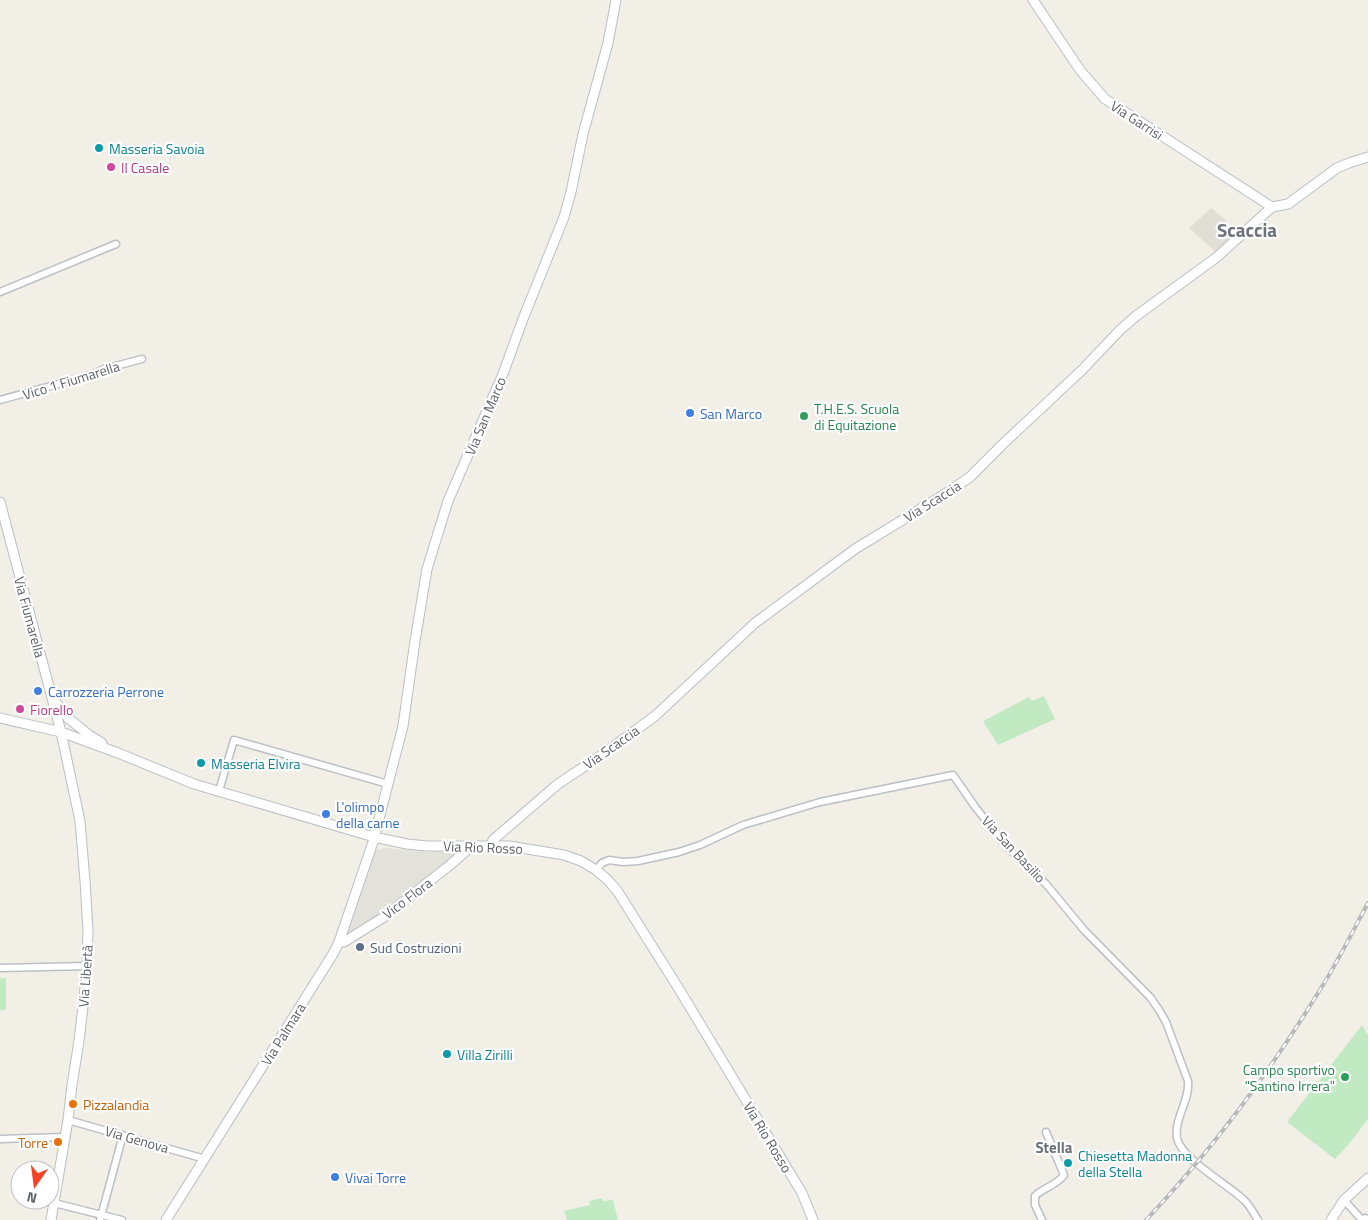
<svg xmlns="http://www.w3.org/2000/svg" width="1368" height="1220" font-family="'Titillium Web',sans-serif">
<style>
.industrial{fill:#e2e1da}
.education{fill:#e1ded5}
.green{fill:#c1eac3}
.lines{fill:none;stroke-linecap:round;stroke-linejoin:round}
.street-casing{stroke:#bdbfc6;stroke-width:9}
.secondary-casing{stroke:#bbbec5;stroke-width:11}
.street{stroke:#fff;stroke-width:6}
.secondary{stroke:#fff;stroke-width:9}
.rail-casing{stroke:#b7b8b9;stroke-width:4}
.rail{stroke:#fff;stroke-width:2;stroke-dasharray:5.5;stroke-linecap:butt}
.culture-dot{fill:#0f9aa8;stroke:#fff;stroke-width:2}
.hotel-dot{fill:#d1479c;stroke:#fff;stroke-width:2}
.shop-dot{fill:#3f7fe0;stroke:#fff;stroke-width:2}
.leisure-dot{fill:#2e9e5b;stroke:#fff;stroke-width:2}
.service-dot{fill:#5c6f8a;stroke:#fff;stroke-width:2}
.food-dot{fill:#e8710a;stroke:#fff;stroke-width:2}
.labels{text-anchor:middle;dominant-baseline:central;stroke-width:4.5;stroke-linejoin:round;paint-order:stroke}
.street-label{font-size:14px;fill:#5d6168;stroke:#fff}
.culture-label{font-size:14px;fill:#0d838f;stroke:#fff;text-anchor:start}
.hotel-label{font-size:14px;fill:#b23c85;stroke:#fff;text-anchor:start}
.leisure-label{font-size:14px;fill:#27864d;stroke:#fff;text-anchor:start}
.shop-label{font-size:14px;fill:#366cbe;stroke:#fff;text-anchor:start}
.service-label{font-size:14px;fill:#4e5e75;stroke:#fff;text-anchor:start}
.food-label{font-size:14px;fill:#c56008;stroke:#fff;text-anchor:start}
.neighbourhood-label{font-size:15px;font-weight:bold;fill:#6e737a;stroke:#fff}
.district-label{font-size:19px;font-weight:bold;fill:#6e737a;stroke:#fff}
</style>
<rect width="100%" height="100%" fill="#f1efe6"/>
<path class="industrial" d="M386,848L427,852H457L458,853L451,857L449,863L382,915L344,937L369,862L375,851L381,849Z"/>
<path class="education" d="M1211,208L1227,221L1226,222L1236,235L1234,237H1230L1227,241L1228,243L1217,253L1189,228Z"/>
<path class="green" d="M1044,696L1055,719L998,745L983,721L1029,697L1032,701Z
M0,978H6V1010H0Z
M1362,1025L1368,1035V1119L1349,1144L1335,1159L1287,1122Z
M602,1198L603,1201L613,1200L618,1220H567L564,1211L590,1205L589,1201Z"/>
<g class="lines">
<defs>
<path id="street" d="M0,292L116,244
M0,400L91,375L104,369L142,359
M219,791L234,740L388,784
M596,870L602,863L609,860L623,862L638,861L679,852L700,845L743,825L820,802L953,775L976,808L1007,847L1046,884L1084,930L1150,997L1159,1010L1166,1022L1188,1081C1190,1101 1174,1118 1177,1138C1181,1159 1229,1185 1245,1201C1250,1206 1254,1214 1258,1220
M0,968L87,966
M68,1120L205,1159
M0,1139L66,1137
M1344,1200L1362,1220L1365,1218L1368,1219
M54,1203L122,1220
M100,1220L123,1135
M1042,1220L1035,1205V1196C1043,1188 1057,1185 1064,1175L1046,1132"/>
<path id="secondary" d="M1033,0L1080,70L1105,99L1272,207
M0,502L61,732L80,821L85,881L88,930L87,966L84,998L79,1041L72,1085L68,1120L51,1220
M55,701L68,718L89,735L102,743
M0,718L61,732L118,753L194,784L374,837L407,844L427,846H509L564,855L581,861L596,870L608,880L618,892L679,989L802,1193L813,1220
M491,845L493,840L558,784L606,752L655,716L755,623L855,549L945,494L970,477L1004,443L1082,370L1120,330L1136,316L1217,257L1272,207L1288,204L1337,168L1349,163L1368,157
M339,942H344L384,917L450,865L466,851L469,846
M166,1220L333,954L339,942L373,842L403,726L415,641L427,569L448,501L503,374L523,319L564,217L571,192L583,134L608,43L616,0
M1331,1220L1344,1200L1368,1178"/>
</defs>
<use href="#street" class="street-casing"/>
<use href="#secondary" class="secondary-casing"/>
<use href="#street" class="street"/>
<use href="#secondary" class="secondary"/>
<defs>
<path id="rail" d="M1146,1220C1215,1147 1274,1066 1326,980C1341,955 1354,929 1368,903"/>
</defs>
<use href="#rail" class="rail-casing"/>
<use href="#rail" class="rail"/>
</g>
<g class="culture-dot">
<circle cx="99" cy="148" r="5"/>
<circle cx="201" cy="763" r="5"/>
<circle cx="447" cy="1054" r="5"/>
<circle cx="1068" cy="1163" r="5"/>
</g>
<g class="hotel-dot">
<circle cx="111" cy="167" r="5"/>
<circle cx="20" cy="709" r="5"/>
</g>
<g class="shop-dot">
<circle cx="690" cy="413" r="5"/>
<circle cx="38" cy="691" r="5"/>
<circle cx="326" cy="814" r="5"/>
<circle cx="335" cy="1177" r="5"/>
</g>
<g class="leisure-dot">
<circle cx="804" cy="416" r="5"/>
<circle cx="1345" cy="1077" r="5"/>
</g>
<circle class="service-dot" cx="360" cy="947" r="5"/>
<g class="food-dot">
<circle cx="73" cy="1104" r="5"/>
<circle cx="58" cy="1142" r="5"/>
</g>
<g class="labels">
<g class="street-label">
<text transform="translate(1137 120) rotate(33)">Via Garrisi</text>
<text transform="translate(71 380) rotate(-17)">Vico 1 Fiumarella</text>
<text transform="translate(485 416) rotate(-67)">Via San Marco</text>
<text transform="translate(932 501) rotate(-32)">Via Scaccia</text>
<text transform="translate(30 617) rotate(75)">Via Fiumarella</text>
<text transform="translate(611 747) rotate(-35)">Via Scaccia</text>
<text transform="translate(483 847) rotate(2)">Via Rio Rosso</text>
<text transform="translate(1014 849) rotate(47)">Via San Basilio</text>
<text transform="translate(407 898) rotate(-37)">Vico Flora</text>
<text transform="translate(85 976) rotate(-86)">Via Libertà</text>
<text transform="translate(283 1034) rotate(-58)">Via Palmara</text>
<text transform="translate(768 1137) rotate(59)">Via Rio Rosso</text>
<text transform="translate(137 1139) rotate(16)">Via Genova</text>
</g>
<g class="culture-label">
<text x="109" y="148">Masseria Savoia</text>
<text x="211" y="763">Masseria Elvira</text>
<text x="457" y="1054">Villa Zirilli</text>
<text x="1078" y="1155">Chiesetta Madonna<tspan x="1078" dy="16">della Stella</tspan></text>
</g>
<g class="hotel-label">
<text x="121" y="167">Il Casale</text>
<text x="30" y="709">Fiorello</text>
</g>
<g class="leisure-label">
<text x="814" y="408">T.H.E.S. Scuola<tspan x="814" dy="16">di Equitazione</tspan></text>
<text x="1335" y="1069" text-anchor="end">Campo sportivo<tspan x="1335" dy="16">"Santino Irrera"</tspan></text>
</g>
<g class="shop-label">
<text x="700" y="413">San Marco</text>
<text x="48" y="691">Carrozzeria Perrone</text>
<text x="336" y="806">L'olimpo<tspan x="336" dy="16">della carne</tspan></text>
<text x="345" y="1177">Vivai Torre</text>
</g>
<g class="service-label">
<text x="370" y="947">Sud Costruzioni</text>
</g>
<g class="food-label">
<text x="83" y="1104">Pizzalandia</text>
<text x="48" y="1142" text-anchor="end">Torre</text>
</g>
<g class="neighbourhood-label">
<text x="1054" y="1147">Stella</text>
</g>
<g class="district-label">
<text x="1247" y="229">Scaccia</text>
</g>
</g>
<g transform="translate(35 1185) rotate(194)"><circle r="24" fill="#ffffff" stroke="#bec0c3"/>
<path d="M0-4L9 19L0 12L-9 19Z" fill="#f84225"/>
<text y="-8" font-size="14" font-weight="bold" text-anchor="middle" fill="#5d6168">N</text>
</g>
</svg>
